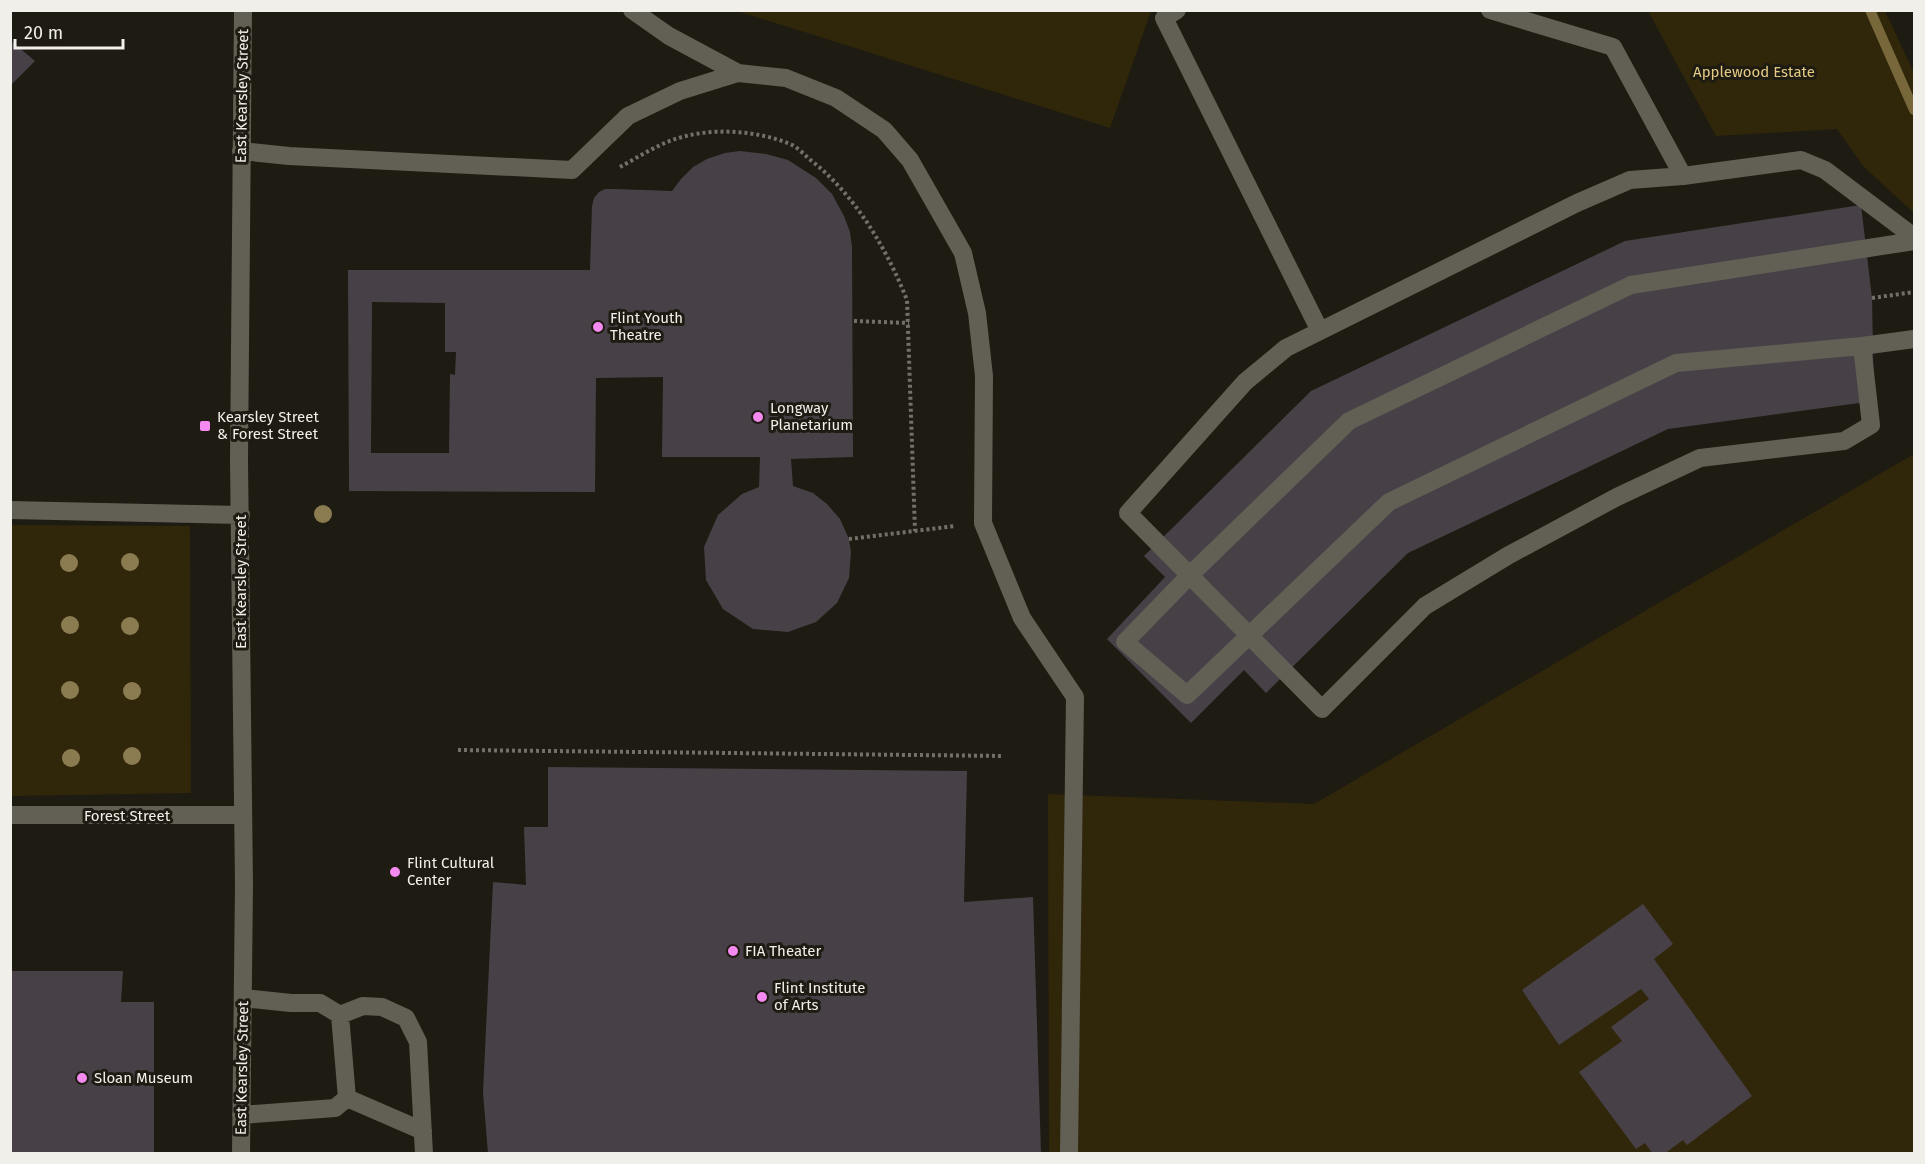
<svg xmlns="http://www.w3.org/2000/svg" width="1925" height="1164" font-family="'Fira Sans',sans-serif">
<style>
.green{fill:#30270a}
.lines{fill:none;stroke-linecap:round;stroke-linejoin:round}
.stream{stroke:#77673b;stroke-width:10}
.building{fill:#484047;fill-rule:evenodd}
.path{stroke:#737069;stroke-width:4;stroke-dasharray:3 3;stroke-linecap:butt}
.minor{stroke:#625f55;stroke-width:18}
.tree{fill:#8b7b50}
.poi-dot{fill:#f489f0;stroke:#1e1b12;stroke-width:2}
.labels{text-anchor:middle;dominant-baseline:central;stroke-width:6;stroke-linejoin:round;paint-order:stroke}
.park-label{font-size:15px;fill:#e4ca83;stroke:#1e1b12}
.street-label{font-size:15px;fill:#f1efea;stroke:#1e1b12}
.poi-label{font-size:15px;fill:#f1efea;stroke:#1e1b12;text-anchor:start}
</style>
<rect width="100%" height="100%" fill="#1e1b12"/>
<path class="green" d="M737,11H1151L1110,128Z
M1648,11H1885L1914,73V213L1863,166L1837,129L1716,136Z
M1914,454V1153H1049L1048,794L1314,804Z
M10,525L190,526L191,793L11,796Z"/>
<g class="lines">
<path class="stream" d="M1870,10L1914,110"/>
</g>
<path class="building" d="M10,40L35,61L10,86Z
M740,151L766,154L788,160L816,178L832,194L844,216L850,232L852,247L853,457L791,459L793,486L813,493L827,504L840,519L849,539L851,552L849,578L837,603L816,622L788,632L753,629L723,609L706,580L704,547L718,515L742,494L759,487L760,457H662L663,377L596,378L595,492L349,491L348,270H590L592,206L594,198L599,192L605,189H615L672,191L681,179L693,167L707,159L725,153ZM372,302L445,303V352H456L455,375L450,374L449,453H371Z
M1861,205L1872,298L1874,401L1668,429L1408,553L1266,693L1244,670L1191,723L1107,639L1165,577L1144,556L1311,391L1625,241Z
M548,767L967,771L964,902L1033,897L1041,1154H488L483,1092L493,882L526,885L524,827H548Z
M1643,904L1673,944L1654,959L1752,1096L1687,1145L1683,1140L1664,1154H1653L1645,1143L1636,1149L1579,1072L1622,1041L1611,1027L1649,999L1641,989L1559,1045L1522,990Z
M10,971H123L121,1002H154V1154H10Z"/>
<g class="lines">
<path class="path" d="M620,167C640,156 663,141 686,136C719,128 758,131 790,144C797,147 803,153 808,158C854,193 886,247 907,300L915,531
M1872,298L1914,292
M854,321L909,323
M849,539L955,526
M458,750L1004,756"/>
<path class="minor" d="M632,10L669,36L738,73
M1177,10L1164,18L1320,331
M1490,10L1613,47L1683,176
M241,151L289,156L572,170L628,116L680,91L738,73L786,78L836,98L884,130L910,160L963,253L977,313L984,376L983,523L1022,618L1075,697L1069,1154
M1914,237L1825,170L1801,160L1683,176L1630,180L1577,203L1286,348L1245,382L1128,513L1322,709L1425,606L1509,555L1617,497L1700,458L1844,441L1871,425L1862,346L1914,339
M1862,346L1676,363L1389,502L1187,695L1125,642L1190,575L1349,421L1631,285L1914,241
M10,510L241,515
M10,815H243
M340,1015L363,1006L382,1007L406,1018L418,1042L424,1154
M347,1098L423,1131
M241,1115L335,1108L347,1098L340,1015L320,1003H291L243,998
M241,1154L244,885L239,460L243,10"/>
</g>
<g class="tree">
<circle cx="323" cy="514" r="9"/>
<circle cx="130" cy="562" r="9"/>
<circle cx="69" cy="563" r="9"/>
<circle cx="70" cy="625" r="9"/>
<circle cx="130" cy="626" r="9"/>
<circle cx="70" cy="690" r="9"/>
<circle cx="132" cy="691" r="9"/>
<circle cx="132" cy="756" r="9"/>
<circle cx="71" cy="758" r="9"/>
</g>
<g class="poi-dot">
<circle cx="598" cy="327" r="6"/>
<circle cx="758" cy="417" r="6"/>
<rect x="199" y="420" width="12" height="12" rx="3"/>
<circle cx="395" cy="872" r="6"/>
<circle cx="733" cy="951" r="6"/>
<circle cx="762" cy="997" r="6"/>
<circle cx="82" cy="1078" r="6"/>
</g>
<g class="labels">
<g class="park-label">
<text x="1754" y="72">Applewood Estate</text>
</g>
<g class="street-label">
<text transform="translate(242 96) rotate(-89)">East Kearsley Street</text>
<text transform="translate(241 582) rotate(-90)">East Kearsley Street</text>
<text x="127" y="816">Forest Street</text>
<text transform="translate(242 1068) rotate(-89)">East Kearsley Street</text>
</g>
<g class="poi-label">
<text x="610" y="318">Flint Youth<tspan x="610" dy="17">Theatre</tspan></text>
<text x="770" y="408">Longway<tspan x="770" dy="17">Planetarium</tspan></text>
<text x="217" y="417">Kearsley Street<tspan x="217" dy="17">&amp; Forest Street</tspan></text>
<text x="407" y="863">Flint Cultural<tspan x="407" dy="17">Center</tspan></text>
<text x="745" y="951">FIA Theater</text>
<text x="774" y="988">Flint Institute<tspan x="774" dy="17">of Arts</tspan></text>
<text x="94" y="1078">Sloan Museum</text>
</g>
</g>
<rect width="1925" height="1164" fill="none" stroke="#f1efea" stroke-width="24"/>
<path d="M15 39v9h108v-9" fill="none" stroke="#f1efea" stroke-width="3"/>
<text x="24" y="39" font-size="18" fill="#f1efea" stroke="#1e1b12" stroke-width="4.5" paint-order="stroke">20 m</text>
</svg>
